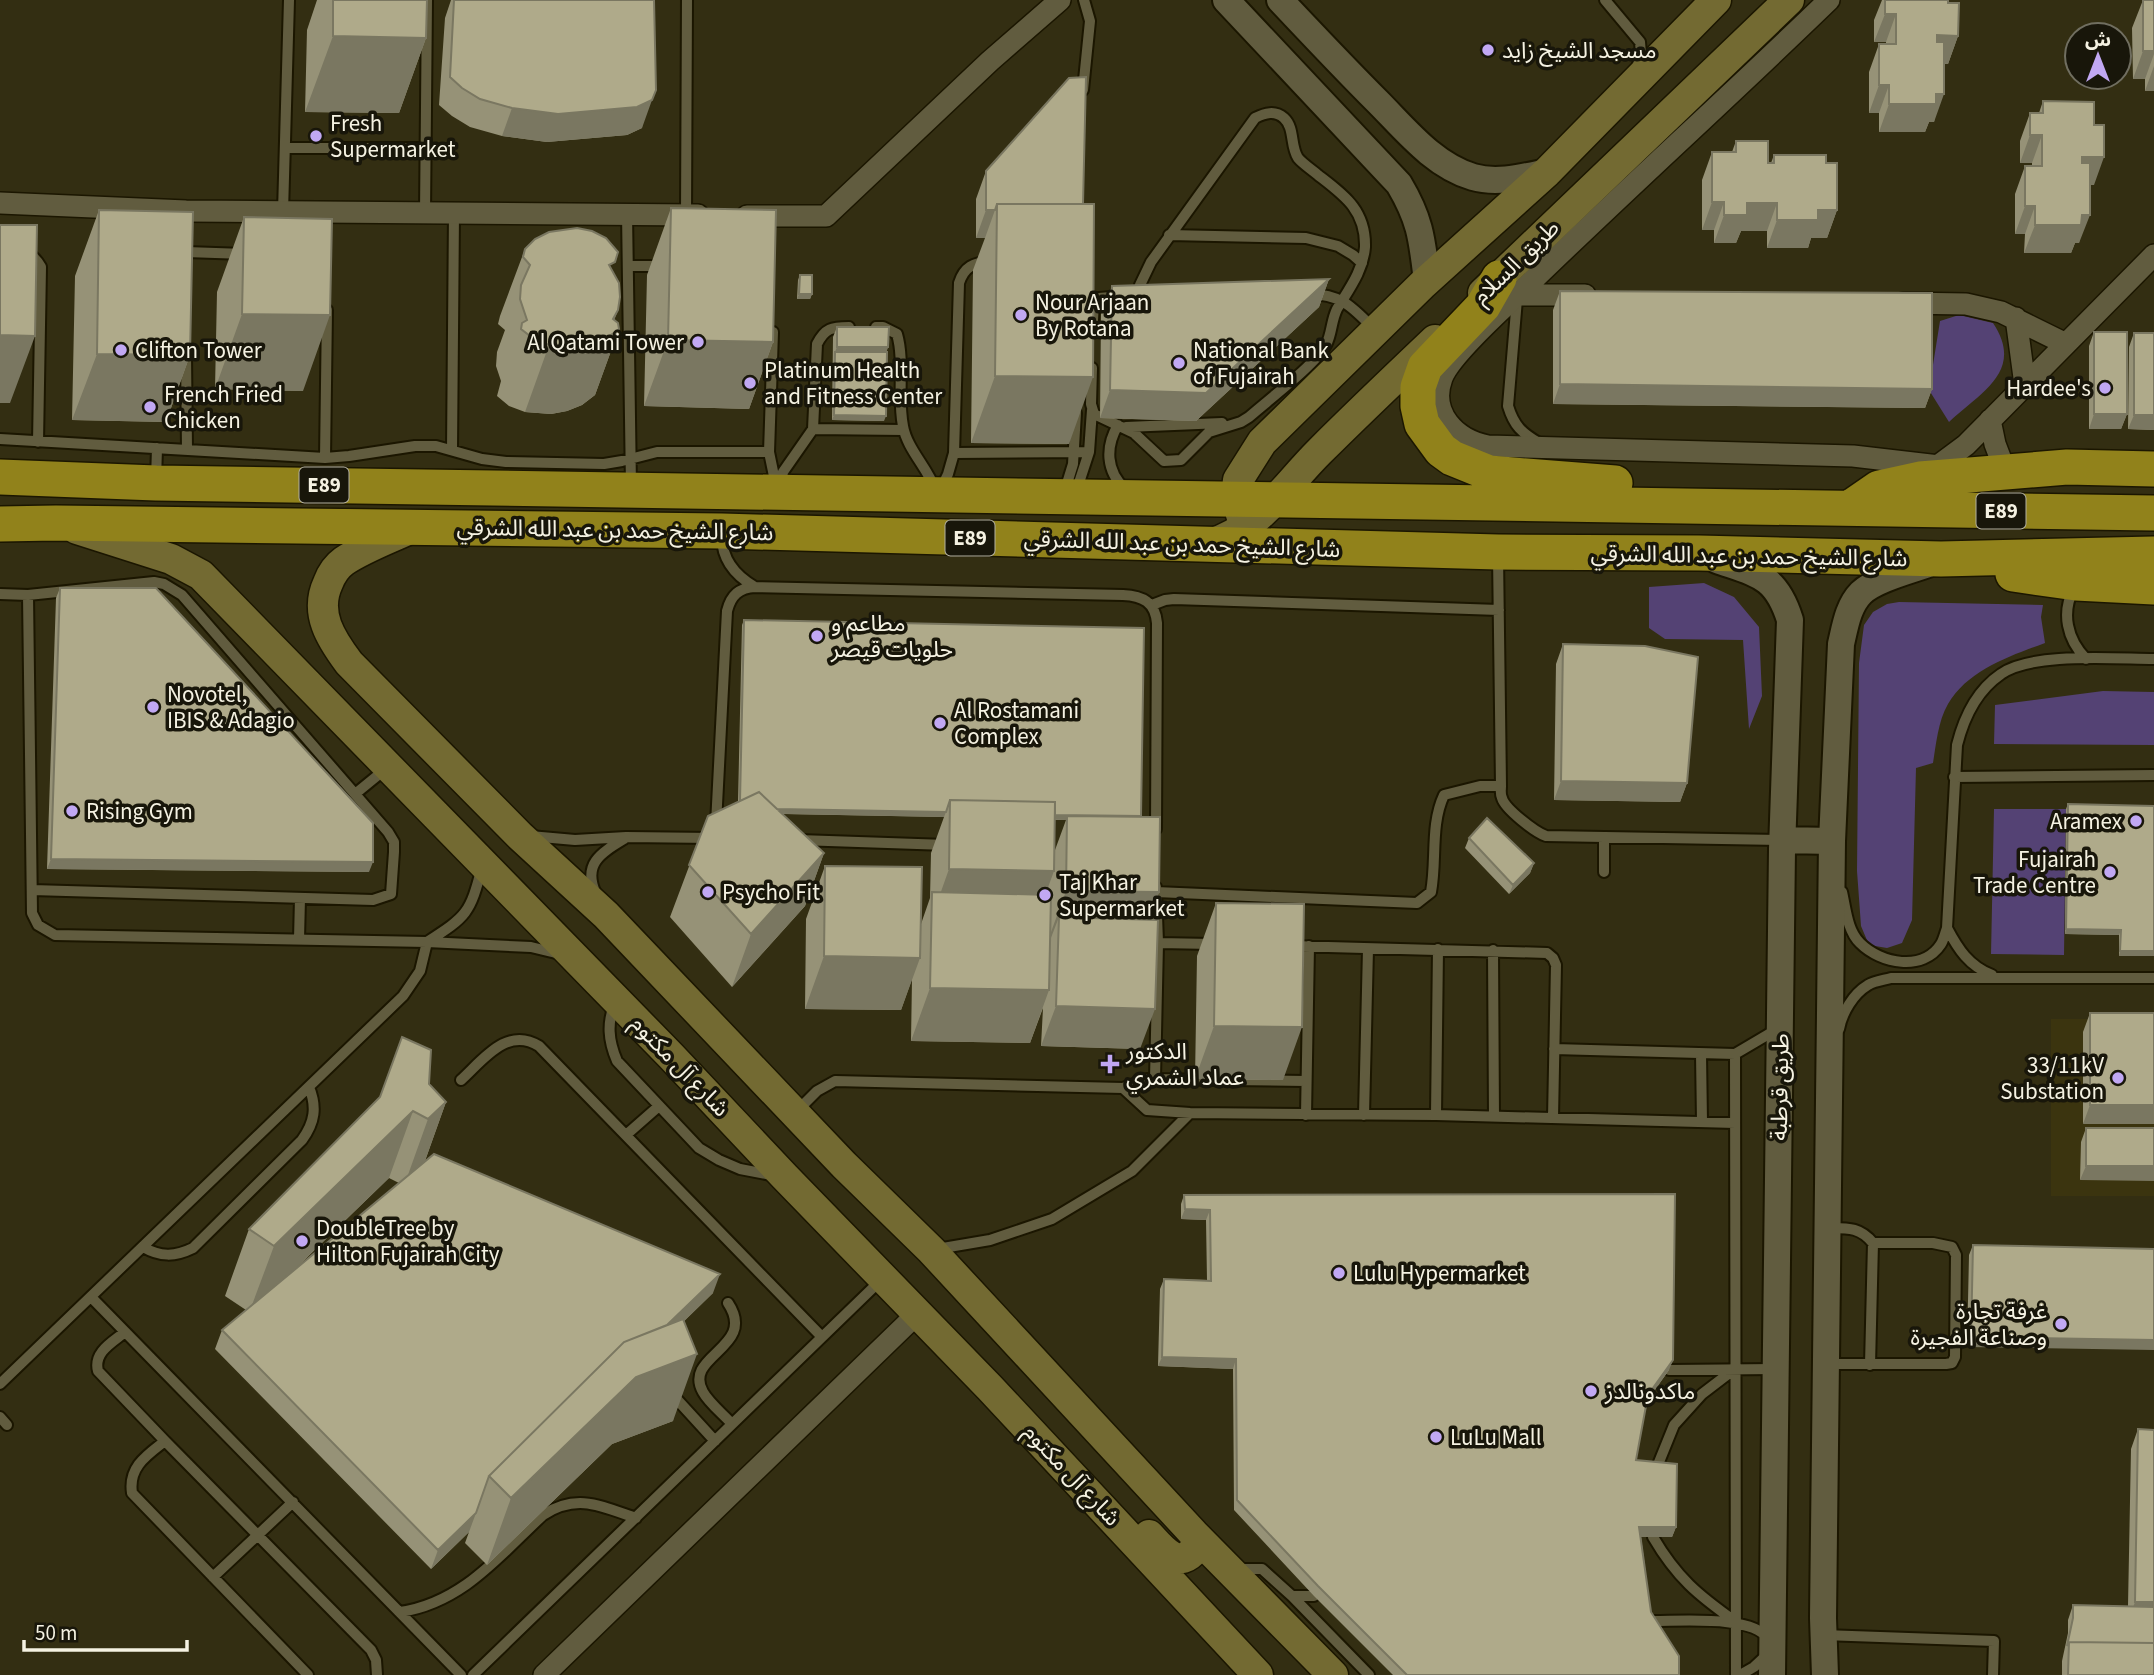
<svg xmlns="http://www.w3.org/2000/svg" width="2154" height="1675" font-family="'Source Sans 3','Noto Sans Arabic',sans-serif">
<style>
.built{fill:#3b340f}
.green{fill:#544274}
.lines{fill:none;stroke-linecap:round;stroke-linejoin:round}
.service-casing{stroke:#1b1600;stroke-width:14}
.minor-casing{stroke:#1b1600;stroke-width:24}
.tertiary-casing{stroke:#1b1600;stroke-width:30}
.secondary-casing{stroke:#1b1600;stroke-width:33}
.trunk-casing{stroke:#1b1600;stroke-width:38}
.service{stroke:#615c3f;stroke-width:10}
.minor{stroke:#615c3f;stroke-width:21}
.tertiary{stroke:#615c3f;stroke-width:26}
.secondary{stroke:#736a32;stroke-width:30}
.trunk{stroke:#91821b;stroke-width:35}
.wall{fill:#969277;fill-rule:evenodd}
.shaded-wall{fill:#7a7761}
.building{fill:#afaa8a;stroke:#7a7761;stroke-width:2}
.poi-dot{fill:#c1a8f3;stroke:#18160a;stroke-width:2.5}
.labels{text-anchor:middle;dominant-baseline:central;stroke-width:7;stroke-linejoin:round;paint-order:stroke}
.shield{fill:#18160a;stroke:#b3b0a1;stroke-width:2}
.shield-label{font-size:21px;font-weight:bold;fill:#f5f2e2}
.poi-label{font-size:23px;fill:#f5f2e2;stroke:#18160a;text-anchor:start}
.street-label{font-size:23px;fill:#f5f2e2;stroke:#18160a}
</style>
<rect width="100%" height="100%" fill="#332e12"/>
<path class="built" d="M2051,1019H2154V1196H2051Z"/>
<path class="green" d="M1959,315L1993,323C2025,371 1981,392 1949,422L1929,390L1940,321Z
M1704,583L1734,597L1759,627L1762,696L1749,729L1743,640L1665,639L1649,628V587Z
M1899,602L2043,605L2041,617L2045,643C2010,656 1968,670 1948,704C1938,721 1936,745 1933,763L1916,768L1912,920L1902,943L1887,948L1869,945L1861,926L1857,871L1859,663L1864,625L1873,612L1887,604Z
M2103,691L2154,692V745L1994,744L1995,705Z
M1994,809H2066L2064,955L1991,954Z"/>
<g class="lines">
<defs>
<path id="service" d="M1605,0L1640,42L1641,54L1637,68
M1083,90L1090,21L1084,0
M285,148H425
M283,212L289,0
M425,213L427,0
M627,213L631,486
M686,215L687,0
M1169,235L1306,238L1338,246L1353,255L1362,263
M0,250C19,250 31,249 41,267L38,442
M186,252L245,254
M628,266H662
M1309,294C1342,294 1353,308 1375,330
M1517,299L1508,406C1514,426 1522,433 1539,443
M1093,320L1094,303L1099,298L1122,296
M876,327H883L897,334C905,362 897,396 903,426C907,449 927,467 935,489
M773,332L769,452L776,486
M186,354L187,450
M1092,368L1091,404L1094,414L1134,433L1164,461L1181,460L1209,432L1241,422L1249,417C1267,401 1316,364 1326,345C1332,334 1331,321 1337,309C1349,289 1363,271 1365,247C1366,210 1344,195 1318,175C1311,169 1303,164 1298,158C1290,146 1295,128 1284,118C1275,110 1265,113 1255,118L1151,262L1140,285L1138,295
M816,397H847
M1118,425C1105,447 1106,471 1125,489
M1126,427L1222,423
M813,429L903,430
M0,439L325,458L349,456L415,446H436L482,459L506,462L604,464L622,461L657,452H769
M452,450L454,213
M954,453L1089,452
M325,458L327,310
M156,480L157,448
M780,488L783,472L813,429L817,344C825,328 832,327 849,327
M941,489L948,474L954,453L959,283C964,267 974,262 990,262
M1065,490L1073,464L1076,413
M1076,492L1089,452L1092,410
M722,537C722,561 736,576 755,587
M1498,555L1501,786C1501,790 1500,794 1502,798C1505,809 1535,832 1546,836L1780,840
M2074,588C2061,613 2067,639 2086,659
M0,594L28,595L154,582L164,584L182,595L388,832L394,842V852L391,894L373,900L32,890
M28,595L32,913L38,925L55,935L427,942L531,947L560,954
M1152,605L1165,600L1174,599L1499,610
M1954,777L2154,775
M355,794L388,767
M716,824L727,611C731,595 739,588 755,587L1123,595C1143,596 1155,602 1157,623L1156,829
M530,836L575,840L626,837L713,838
M799,840L947,845
M1604,872V837
M1156,892L1417,903L1431,892C1437,860 1430,825 1444,795L1480,786H1501
M1842,892C1846,909 1847,930 1860,943C1881,964 1923,972 1941,944C1944,939 1945,933 1947,928L1957,745C1964,717 1976,691 2001,674C2031,652 2116,659 2154,659
M596,894C582,864 601,853 624,839
M1947,928C1958,949 1969,966 1992,975
M299,939L300,898
M427,942C467,916 470,914 482,867
M1158,943L1213,944
M1292,946L1547,953L1553,958L1556,965L1553,1118
M1493,950L1494,1117
M615,1002C607,1023 608,1040 617,1061L699,1148L719,1160L740,1169L776,1176
M1839,1029C1842,1013 1853,994 1868,985C1874,981 1884,980 1891,978H2154
M1554,1049L1735,1054L1779,1028
M1701,1054L1702,1122
M1735,1054L1736,1675
M1155,1079L1158,943L1156,887
M461,1080C483,1060 507,1026 539,1046L822,1337
M1123,1088L1147,1110L1190,1113L1436,1115L1735,1123
M797,1111L817,1091L835,1081L1123,1088L1147,1079L1306,1081
M1306,1115L1309,946
M1364,1115L1368,949
M1436,1115L1438,949
M626,1135L659,1106
M1828,1228C1848,1228 1860,1227 1873,1243L1870,1365
M143,1247C160,1257 175,1257 193,1248L302,1140C315,1122 317,1107 309,1087
M937,1249L990,1240L1052,1219L1132,1171L1190,1113
M91,1297L461,1675
M728,1303C758,1348 682,1355 703,1392C709,1403 723,1414 732,1424
M125,1332C113,1342 93,1352 98,1371L165,1441
M1827,1364H1946L1952,1363L1955,1357L1956,1255L1952,1247L1933,1243H1873
M1669,1370L1775,1369
M0,1384L403,996L420,971L427,942
M672,1394L715,1441
M0,1417L7,1425
M1655,1472L1674,1425L1702,1394L1736,1368
M1653,1537C1677,1578 1698,1595 1736,1622
M1237,1569H1262L1292,1596L1369,1675
M213,1577L293,1502
M1292,1596H1314
M400,1612C462,1603 499,1556 543,1515C577,1493 601,1506 636,1518
M1647,1621C1676,1622 1753,1614 1768,1639
M1823,1635L1994,1641L1993,1675
M308,1675L132,1493C128,1467 147,1455 165,1441L371,1650L376,1660L377,1675
M473,1675L881,1280
M1740,1675L1754,1667L1768,1654"/>
<path id="minor" d="M1829,0C1731,95 1630,186 1532,281C1511,301 1451,354 1442,378C1429,413 1456,440 1488,446L1853,456L1939,466
M0,203L186,211L698,215
M747,216H826L990,61L1060,0
M1517,295H1585
M1904,303L1966,304L2001,312L2066,344
M2016,318L2025,385
M1990,420L1995,444L2006,473
M1927,474L1966,445L2154,255
M544,1675L917,1314"/>
<path id="tertiary" d="M1226,0L1399,184C1421,221 1422,240 1427,281
M1280,0C1312,34 1344,68 1377,101C1405,129 1433,165 1473,177C1497,184 1523,177 1547,172
M1717,560C1757,574 1776,575 1790,620L1782,849L1772,1675
M1782,840L1832,841
M1825,1675L1823,1618L1832,841L1841,644C1845,627 1848,606 1861,593C1875,579 1912,570 1931,563"/>
<path id="secondary" d="M1483,293L1789,0
M1243,521L1236,498L1238,480L1262,442L1423,284L1547,172L1716,0
M414,527C391,538 365,547 344,561C337,566 331,575 328,583C314,613 331,639 349,663L520,836L606,915L844,1165L931,1250L1194,1534L1333,1675
M77,529L171,559L201,575L671,1056L785,1177L990,1388L1258,1675
M1210,544C1259,529 1284,487 1319,452C1357,414 1396,377 1435,340
M1149,1535C1162,1549 1178,1571 1195,1549L1196,1541L1194,1534"/>
<path id="trunk" d="M1499,278L1483,306L1425,367L1418,387V406L1422,424L1441,450L1452,458L1489,473L1615,483
M0,477L156,483L2154,513
M1850,508L1879,488L1920,479L2067,467L2154,469
M0,524L56,523L722,531L1498,552L1699,553L1941,559L2154,554
M2013,574L2076,583L2154,587"/>
</defs>
<use href="#service" class="service-casing"/>
<use href="#minor" class="minor-casing"/>
<use href="#tertiary" class="tertiary-casing"/>
<use href="#secondary" class="secondary-casing"/>
<use href="#trunk" class="trunk-casing"/>
<use href="#service" class="service"/>
<use href="#minor" class="minor"/>
<use href="#tertiary" class="tertiary"/>
<use href="#secondary" class="secondary"/>
<use href="#trunk" class="trunk"/>
</g>
<path class="wall" d="M317,0H427L426,38L399,113L305,112L307,30Z
M451,0H654L642,128L627,135L547,142L502,136L470,127L452,116L439,105L445,18Z
M1882,0H1948V3L1958,36L1948,64H1944L1934,122H1929L1925,132H1879V113H1869V72L1879,44H1886V42H1874V20Z
M2143,0H2154V91H2145V79H2133L2132,28Z
M2043,101L2094,185H2090L2079,243H2075L2071,253H2024L2025,234H2015V194L2025,166H2032V163H2020V141L2030,113H2039Z
M1736,141L1768,163H1771L1774,155L1826,163L1837,210L1827,238H1811L1808,248H1767V231H1741L1736,243H1714V230H1702V180L1712,152H1732Z
M986,171L1069,444L971,443L973,270L985,238H976V199Z
M671,208L773,342L749,409L644,406L647,275Z
M99,210L190,355L166,422L72,420L75,276Z
M244,217L303,391L215,389L217,292Z
M525,249L612,270L614,320L619,329L595,395L582,405L567,411L551,414L525,412L509,406L497,396L501,381L496,366L497,352L505,330L498,324L500,316Z
M800,275L812,294L810,299H797L798,280Z
M1329,279L1319,307L1196,421L1100,418L1101,314L1112,286Z
M1560,291L1932,389L1925,408L1553,404V310Z
M837,327L888,347L886,352L884,421L832,420L833,337Z
M2094,332L2127,414L2121,429H2089V346Z
M2134,333L2154,430L2128,429L2129,347Z
M60,588L369,872L47,869L56,598Z
M744,620L1140,817L1159,892L1149,920L1140,1049L1041,1046L1043,1008L1030,1043L911,1041L912,979L901,1010L805,1009L806,919L825,866L921,924L930,898L931,853L944,817L783,814L824,853L805,906L732,987L670,917L708,816L738,802L742,625ZM1055,820H1066L1055,850Z
M1563,644L1687,783L1680,802L1554,800L1556,664Z
M2068,804L2154,806V956H2119V935L2065,934L2066,809Z
M1469,838L1534,863L1530,873L1509,894L1465,848Z
M1216,903L1283,1080L1195,1079L1197,956Z
M2090,1013H2154L2083,1124V1032Z
M429,1084L446,1102L425,1161L713,1293L684,1321L673,1421L612,1444L487,1565L465,1543L469,1532L431,1569L215,1349L222,1330L246,1310L225,1296L249,1229ZM389,1178L399,1183L292,1272Z
M2086,1128H2154L2080,1180L2081,1142Z
M1184,1195L1669,1370L1647,1401L1636,1460L1676,1527L1672,1537H1641L1651,1612L1679,1675H1393L1314,1596L1234,1510L1233,1369L1158,1366L1160,1289L1164,1279L1207,1280L1206,1220L1181,1219V1204Z
M1973,1245L2154,1249L1967,1347L1969,1255Z
M2138,1429L2154,1675H2062V1661L2068,1633V1620L2073,1605L2128,1606L2131,1449Z"/>
<path class="shaded-wall" d="M1885,14H1896L1886,42H1874Z
M1937,35L1958,36L1948,64L1927,63Z
M333,36L426,38L399,113L305,112Z
M2143,51H2154V54L2145,79H2133Z
M2154,66V91H2145Z
M1879,85H1889L1879,113H1869Z
M1936,94H1944L1934,122H1929L1925,132H1879L1889,104Z
M652,100L642,128L627,135L547,142L502,136L512,108Z
M2030,135H2042L2032,163H2020Z
M2082,157H2104L2094,185H2072Z
M1712,202H1724L1714,230H1702Z
M1747,203H1777L1767,231H1741L1736,243H1714L1724,215Z
M2025,206H2035L2025,234H2015Z
M986,210H995L985,238H976Z
M1818,210H1837L1827,238H1811L1808,248H1767L1777,220Z
M2082,215H2090L2079,243H2075L2071,253H2024L2035,225Z
M1329,279L1319,307L1196,421L1100,418L1110,390Z
M799,294H812L810,299H797Z
M618,310L608,337L619,329L595,395L582,405L567,411L551,414L525,412L549,345L613,319Z
M242,314L330,315L303,391L215,389Z
M0,335L35,336L10,403H0Z
M668,340L773,342L749,409L644,406Z
M837,347H888L885,357L835,352L833,357Z
M97,354L190,355L166,422L72,420Z
M995,376L1093,377L1069,444L971,443Z
M1560,384L1932,389L1925,408L1553,404Z
M2094,414H2127L2121,429H2089Z
M834,415L886,416L884,421L832,420Z
M2134,415H2154V430L2128,429Z
M1561,781L1687,783L1680,802L1554,800Z
M740,808L946,812L944,817L738,813Z
M950,813L1141,816H1067L1066,820L950,817Z
M824,853L805,906L732,987L751,934Z
M51,859L373,862L369,872L47,869Z
M1534,863L1530,873L1509,894L1513,885Z
M949,869L1054,871L1035,923L932,917Z
M1066,891L1159,892L1140,944L1059,917L1049,943H1047Z
M2066,929L2121,930L2119,935L2065,934Z
M2120,951H2154V956H2119Z
M824,956L920,958L901,1010L805,1009Z
M930,988L1049,990L1030,1043L911,1041Z
M1056,1006L1155,1009L1140,1049L1041,1046Z
M1214,1026L1302,1027L1283,1080L1195,1079Z
M446,1102L422,1169L404,1186L428,1119Z
M2090,1105H2154V1124H2083Z
M413,1111L389,1178L249,1313L274,1246Z
M2086,1166H2154V1181L2080,1180Z
M1185,1209L1210,1210L1206,1220L1181,1219Z
M720,1274L713,1293L507,1494L501,1488Z
M1971,1337L2154,1340V1350L1967,1347Z
M697,1354L673,1421L612,1444L487,1565L511,1498L636,1377Z
M1162,1357L1236,1359L1233,1369L1158,1366Z
M1673,1360L1669,1370L1645,1404L1648,1395Z
M476,1513L469,1532L431,1569L438,1550Z
M1639,1527H1676L1672,1537H1636Z
M2135,1602H2154V1621H2128Z"/>
<path class="building" d="M333,0H427L426,38L333,36Z
M454,0H654L656,90L652,100L637,107L558,114L512,108L480,99L462,88L450,77Z
M1885,0H1948V3H1959L1958,36L1937,35V42H1944V94H1936V104H1889V85H1879V44H1896V14H1885Z
M2143,0H2154V51H2143Z
M1086,77L1083,204H997L995,210H986V171L1069,78Z
M2043,101L2094,102V125H2104V157H2082V163H2090V215H2082L2081,225H2035V206H2025V166H2042V135H2030V113H2043Z
M1736,141H1768V163H1774V155H1826V163H1837V210H1818V220H1777V203H1747V215H1724V202H1712V152H1736Z
M997,204H1094L1093,377L995,376Z
M671,208L776,210L773,342L668,340Z
M99,210L193,212L190,355L97,354Z
M244,217L332,219L330,315L242,314Z
M0,225H37L35,336L0,335Z
M577,228L592,231L606,238L618,252L615,262L609,265L619,283L620,297L618,310L613,319L618,323L619,329L607,338L592,345L575,347L549,345L534,339L521,329L522,323L527,320L520,299L521,285L530,265L523,257L525,249L535,239L549,232Z
M800,275H812V294H799Z
M1329,279L1206,393L1110,390L1112,286Z
M1560,291L1932,293V389L1560,384Z
M837,327H889L888,347H837Z
M2094,332H2127V414H2094Z
M2134,333H2154V415H2134Z
M835,352H887L886,416L834,415Z
M60,588H156L373,823V862L51,859Z
M744,620L1144,628L1141,816L1055,815V802L950,800L946,812L777,809L759,792L740,801Z
M1563,644L1645,646L1698,657L1687,783L1561,781Z
M759,792L824,853L751,934L689,865L708,816Z
M950,800L1055,802L1054,871L949,869Z
M2068,804L2154,806V951H2120L2121,930L2066,929Z
M1067,816L1160,817L1159,892L1066,891Z
M1487,818L1534,863L1513,885L1469,838Z
M825,866L922,867L920,958L824,956Z
M932,892L1051,895L1049,990L930,988Z
M1216,903L1304,904L1302,1027L1214,1026Z
M1059,917L1158,920L1155,1009L1056,1006Z
M2090,1013H2154V1105H2090Z
M402,1037L431,1050L429,1084L446,1102L428,1119L413,1111L274,1246L249,1229L380,1097Z
M2086,1128H2154V1166H2086Z
M434,1154L720,1274L667,1325L624,1342L489,1476L476,1513L438,1550L222,1330Z
M1675,1194L1673,1360L1648,1395L1636,1460L1677,1464L1676,1527H1639L1651,1612L1679,1656V1675H1407L1318,1586L1237,1500L1236,1359L1162,1357L1164,1279L1211,1281L1210,1210L1185,1209L1184,1195Z
M1973,1245L2154,1249V1340L1971,1337Z
M683,1319L697,1354L636,1377L511,1498L489,1476L624,1342Z
M2138,1429L2154,1430V1602H2135Z
M2073,1605L2154,1607V1643L2069,1642L2067,1646L2073,1618Z
M2069,1642L2154,1643V1675H2068Z"/>
<g class="poi-dot">
<circle cx="1488" cy="50" r="7"/>
<circle cx="316" cy="136" r="7"/>
<circle cx="1021" cy="315" r="7"/>
<circle cx="698" cy="342" r="7"/>
<circle cx="121" cy="350" r="7"/>
<circle cx="1179" cy="363" r="7"/>
<circle cx="750" cy="383" r="7"/>
<circle cx="2105" cy="388" r="7"/>
<circle cx="150" cy="407" r="7"/>
<circle cx="817" cy="636" r="7"/>
<circle cx="153" cy="707" r="7"/>
<circle cx="940" cy="723" r="7"/>
<circle cx="72" cy="811" r="7"/>
<circle cx="2136" cy="821" r="7"/>
<circle cx="2110" cy="872" r="7"/>
<circle cx="708" cy="892" r="7"/>
<circle cx="1045" cy="895" r="7"/>
<path d="M1106.5 1053.5h7v7h7v7h-7v7h-7v-7h-7v-7h7z"/>
<circle cx="2118" cy="1078" r="7"/>
<circle cx="302" cy="1241" r="7"/>
<circle cx="1339" cy="1273" r="7"/>
<circle cx="2061" cy="1324" r="7"/>
<circle cx="1591" cy="1391" r="7"/>
<circle cx="1436" cy="1437" r="7"/>
</g>
<g class="labels">
<g class="shield">
<rect x="299.5" y="467.5" width="49" height="35" rx="5"/>
<rect x="1976.5" y="493.5" width="49" height="35" rx="5"/>
<rect x="945.5" y="520.5" width="49" height="35" rx="5"/>
</g>
<g class="shield-label">
<text x="324" y="485">E89</text>
<text x="2001" y="511">E89</text>
<text x="970" y="538">E89</text>
</g>
<g class="poi-label">
<text x="1502" y="50">مسجد الشيخ زايد</text>
<text x="330" y="123">Fresh<tspan x="330" dy="26">Supermarket</tspan></text>
<text x="1035" y="302">Nour Arjaan<tspan x="1035" dy="26">By Rotana</tspan></text>
<text x="684" y="342" text-anchor="end">Al Qatami Tower</text>
<text x="135" y="350">Clifton Tower</text>
<text x="1193" y="350">National Bank<tspan x="1193" dy="26">of Fujairah</tspan></text>
<text x="764" y="370">Platinum Health<tspan x="764" dy="26">and Fitness Center</tspan></text>
<text x="2091" y="388" text-anchor="end">Hardee's</text>
<text x="164" y="394">French Fried<tspan x="164" dy="26">Chicken</tspan></text>
<text x="831" y="623">مطاعم و<tspan x="831" dy="26">حلويات قيصر</tspan></text>
<text x="167" y="694">Novotel,<tspan x="167" dy="26">IBIS &amp; Adagio</tspan></text>
<text x="954" y="710">Al Rostamani<tspan x="954" dy="26">Complex</tspan></text>
<text x="86" y="811">Rising Gym</text>
<text x="2122" y="821" text-anchor="end">Aramex</text>
<text x="2096" y="859" text-anchor="end">Fujairah<tspan x="2096" dy="26">Trade Centre</tspan></text>
<text x="1059" y="882">Taj Khar<tspan x="1059" dy="26">Supermarket</tspan></text>
<text x="722" y="892">Psycho Fit</text>
<text x="1126" y="1051">الدكتور<tspan x="1126" dy="26">عماد الشمري</tspan></text>
<text x="2104" y="1065" text-anchor="end">33/11kV<tspan x="2104" dy="26">Substation</tspan></text>
<text x="316" y="1228">DoubleTree by<tspan x="316" dy="26">Hilton Fujairah City</tspan></text>
<text x="1353" y="1273">Lulu Hypermarket</text>
<text x="2047" y="1311" text-anchor="end">غرفة تجارة<tspan x="2047" dy="26">وصناعة الفجيرة</tspan></text>
<text x="1605" y="1391">ماكدونالدز</text>
<text x="1450" y="1437">LuLu Mall</text>
</g>
<g class="street-label">
<text transform="translate(1516 262) rotate(-44)">طريق السلام</text>
<text transform="translate(615 530) rotate(1)">شارع الشيخ حمد بن عبد الله الشرقي</text>
<text transform="translate(1182 544) rotate(2)">شارع الشيخ حمد بن عبد الله الشرقي</text>
<text transform="translate(1749 556) rotate(1)">شارع الشيخ حمد بن عبد الله الشرقي</text>
<text transform="translate(680 1066) rotate(46)">شارع آل مكتوم</text>
<text transform="translate(1780 1087) rotate(-89)">طريق قرطبة</text>
<text transform="translate(1072 1475) rotate(47)">شارع آل مكتوم</text>
</g>
</g>
<g transform="translate(2098 56)"><circle r="33" fill="#18160a" stroke="#706e60" stroke-width="2"/>
<path d="M0-5L12 26L0 18L-12 26Z" fill="#c1a8f3"/>
<text y="-10" font-size="19" font-weight="bold" text-anchor="middle" fill="#f5f2e2">ش</text>
</g>
<path d="M24 1640v10h163v-10" fill="none" stroke="#f5f2e2" stroke-width="3.5"/>
<text x="35" y="1640" font-size="21" fill="#f5f2e2" stroke="#18160a" stroke-width="5" paint-order="stroke">50 m</text>
</svg>
